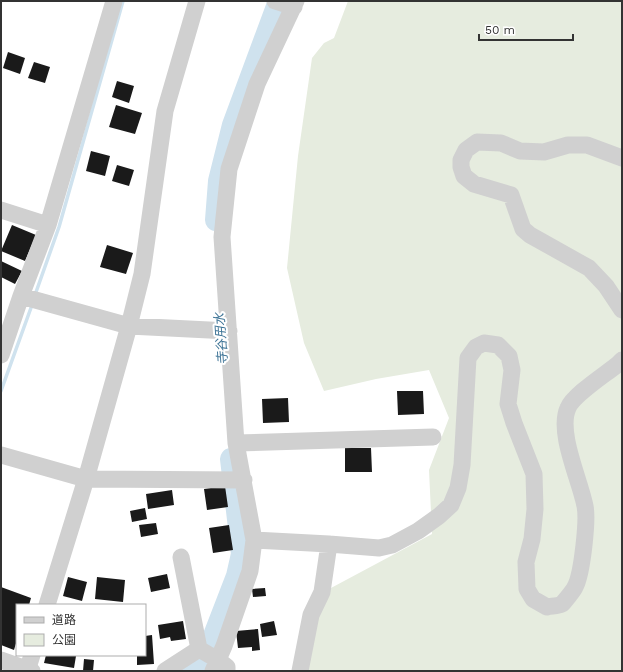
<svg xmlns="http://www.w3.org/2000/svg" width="623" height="672" font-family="'Work Sans','Noto Sans JP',sans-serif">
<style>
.green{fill:#e6ecdf}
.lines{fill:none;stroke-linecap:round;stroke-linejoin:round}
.stream{stroke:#cfe2ee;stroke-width:3.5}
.river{stroke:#cfe2ee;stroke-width:22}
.building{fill:#1a1a1a}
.minor{stroke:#d0d0d0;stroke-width:17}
.labels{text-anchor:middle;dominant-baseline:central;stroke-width:4;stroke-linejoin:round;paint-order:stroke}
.water-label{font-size:13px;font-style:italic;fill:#3f7597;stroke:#fff}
</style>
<rect width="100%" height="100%" fill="#fff"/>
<path class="green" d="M348,1H622V671H303L304,651L331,588L432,534L429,470L449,418L429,370L376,379L324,391L304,343L287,268L298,156L312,58L324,43L334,38Z"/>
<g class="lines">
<path class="stream" d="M35,295L59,227L123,1
M1,391L32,305"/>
<path class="river" d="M216,220L219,181L233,125L279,1
M187,671L203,660L208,650L215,633L237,576L242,554L231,459"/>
</g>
<path class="building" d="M8,52L25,58L20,74L3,68Z
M34,62L50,67L45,83L28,78Z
M117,81L134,86L129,103L112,97Z
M116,105L142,113L135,134L109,127Z
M91,151L110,156L105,176L86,171Z
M117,165L134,170L129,186L112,181Z
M12,225L36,235L25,261L1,251Z
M107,245L133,253L126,274L100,267Z
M1,261L22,271L15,284L1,277Z
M397,391H423L424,414L398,415Z
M288,398L289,422L263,423L262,399Z
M345,448H371L372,472H345Z
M225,486L228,507L207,510L204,489Z
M172,490L174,505L148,509L146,494Z
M145,508L147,519L132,522L130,511Z
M156,523L158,534L141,537L139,525Z
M229,525L233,550L213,553L209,528Z
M167,574L170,588L151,592L148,578Z
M68,577L87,582L82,601L63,596Z
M97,577L125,580L123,602L95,599Z
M1,587L31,598L29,605H17V640L14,650L1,645Z
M265,588L266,596L253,597L252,589Z
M183,621L186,639L171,641L170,637L160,639L158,625Z
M274,621L277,635L262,637L260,624Z
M258,629L260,650L252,651V647L238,648L236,631Z
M152,635L154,664L137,665V655H145V636Z
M46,655L76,656L74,668L44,663Z
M84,659L94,660L93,671H83Z"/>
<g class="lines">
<path class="minor" d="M275,1L294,7
M622,158L587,145H568L544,152L520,151L501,143L477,142L466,150L461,160V167L464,176L474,184L511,195L523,229L530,235L589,268L606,286L622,310
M1,210L48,225
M21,296L129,326L229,331
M1,355L21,296L48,225L114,1
M236,443L433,437
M1,455L86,479L244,480
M254,540L329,544L379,548L392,545L418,531L439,516L451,505L458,488L462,465L468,358L476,347L484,343L498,345L509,356L512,370L508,404L514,423L534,474L535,509L532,539L526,562L527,589L533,599L547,607C551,606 558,606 562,604C564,602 574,590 575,587C582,575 588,520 585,506C580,480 557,432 568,408C573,395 606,374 618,364L622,360
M181,557L199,649
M47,605L86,479L129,326L142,274L165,111L197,1
M1,660L32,671
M27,671L32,655
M165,671L199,649L218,660L227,667V671
M213,671L224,646L250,571L254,540L236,443L222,237L229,169L257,84L296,1
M300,671L311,615L322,592L329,544"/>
</g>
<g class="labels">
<g class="water-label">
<text transform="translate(221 339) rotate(-94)">寺谷用水</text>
</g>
</g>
<rect width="623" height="672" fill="none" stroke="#333333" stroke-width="4"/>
<rect x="16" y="604" width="130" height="52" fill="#ffffff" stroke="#adadad"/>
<rect x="24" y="617" width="20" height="6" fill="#d0d0d0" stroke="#adadad"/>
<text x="52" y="624" font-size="12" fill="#333333">道路</text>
<rect x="24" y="634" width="20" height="12" fill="#e6ecdf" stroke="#adadad"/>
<text x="52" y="644" font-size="12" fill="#333333">公園</text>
<path d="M479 34v6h94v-6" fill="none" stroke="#333333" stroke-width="2"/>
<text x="485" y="34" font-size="12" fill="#333333" stroke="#ffffff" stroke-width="3" paint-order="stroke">50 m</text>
</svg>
